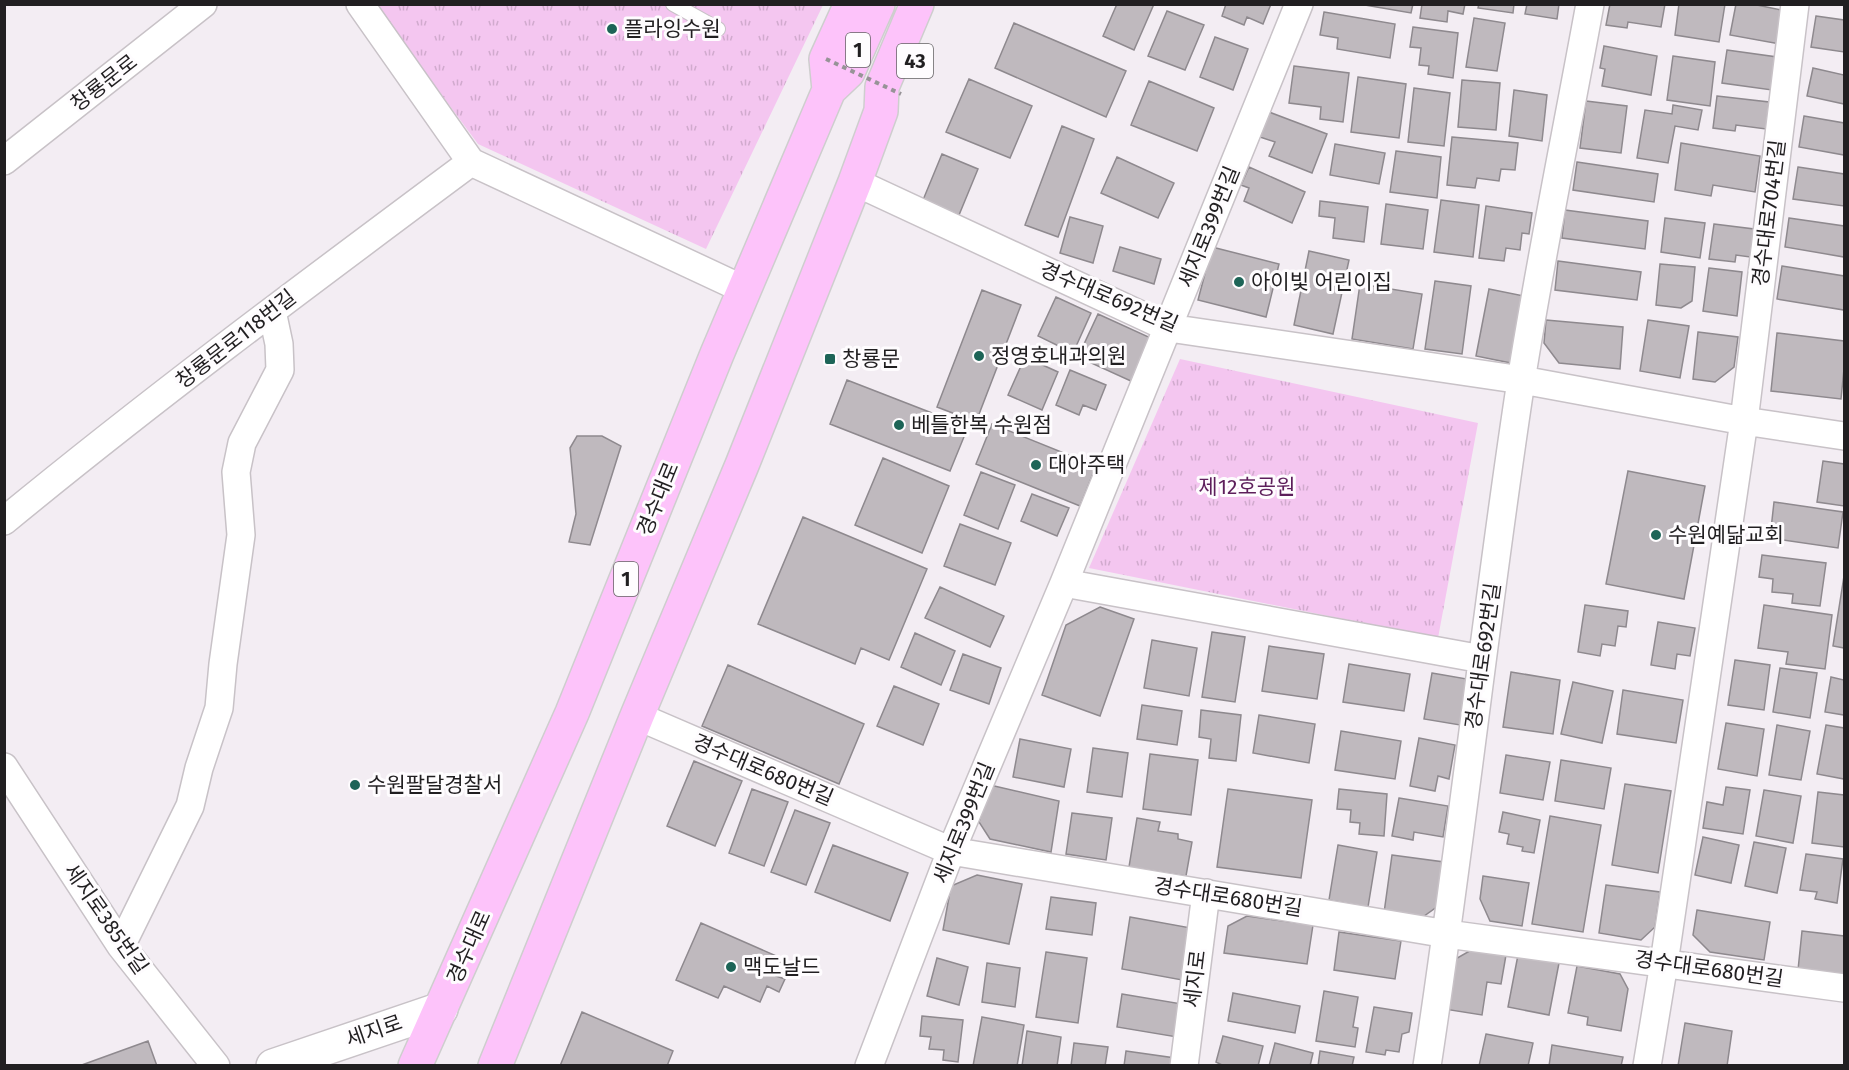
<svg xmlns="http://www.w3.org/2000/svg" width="1849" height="1070" font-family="'Fira Sans','Noto Sans KR',sans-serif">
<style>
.park{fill:url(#park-tufts)}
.building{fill:#bfb9be;stroke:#8e898e;stroke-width:1.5}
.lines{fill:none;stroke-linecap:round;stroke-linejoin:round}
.service-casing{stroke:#c8c2c7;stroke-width:16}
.minor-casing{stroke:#c8c2c7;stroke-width:30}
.tertiary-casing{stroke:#c8c2c7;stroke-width:36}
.primary-casing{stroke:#cecece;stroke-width:36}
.service{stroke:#fff;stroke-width:14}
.minor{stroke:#fff;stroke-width:27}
.tertiary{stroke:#fff;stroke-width:33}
.primary{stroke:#fdc3fa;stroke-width:33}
.path-bridge{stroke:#979397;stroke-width:4;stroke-dasharray:4.5 4.5;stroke-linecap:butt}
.poi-dot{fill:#1d6457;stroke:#fefcfe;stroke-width:2}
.labels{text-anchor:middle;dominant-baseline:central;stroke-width:6;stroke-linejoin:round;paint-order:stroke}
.shield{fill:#fefcfe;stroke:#636163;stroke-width:1.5}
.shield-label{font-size:20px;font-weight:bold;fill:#211f21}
.poi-label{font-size:21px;fill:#211f21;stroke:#fefcfe;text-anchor:start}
.street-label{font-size:21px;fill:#211f21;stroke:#fefcfe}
.park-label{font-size:21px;fill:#5d1e5b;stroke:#fefcfe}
</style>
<defs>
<pattern id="park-tufts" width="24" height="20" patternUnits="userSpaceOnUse" patternTransform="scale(1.5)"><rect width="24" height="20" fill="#f4c6f0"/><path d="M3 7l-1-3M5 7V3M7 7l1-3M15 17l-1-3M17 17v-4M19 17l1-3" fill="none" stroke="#d1aace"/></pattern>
</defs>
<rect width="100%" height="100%" fill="#f3edf3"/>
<path class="park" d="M375,5H823L706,249L478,144Z
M1180,359L1478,423L1438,638L1089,568Z"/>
<path class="building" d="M1117,4H1154L1134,50L1103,36Z
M1226,4H1271L1263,24L1247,17L1244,25L1222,16Z
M1359,4H1413L1411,13Z
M1422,4H1465L1463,14L1448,11L1447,22L1420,18Z
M1479,4H1514L1513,13L1478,8Z
M1527,4H1559L1557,19L1525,14Z
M1610,4H1665L1661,27L1628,22L1627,28L1606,25Z
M1679,4H1725L1719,42L1675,35Z
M1736,4H1752L1786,11L1780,44L1730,35Z
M1167,11L1204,25L1185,70L1148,56Z
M1324,12L1395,24L1390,58L1337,49L1338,38L1320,35Z
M1816,16L1844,20V52L1811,47Z
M1474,18L1505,23L1497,71L1466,67Z
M1014,23L1126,71L1106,117L995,68Z
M1413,27L1458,33L1453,78L1428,74L1429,66L1419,65L1421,48L1410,47Z
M1215,37L1248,49L1233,90L1200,77Z
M1604,46L1657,56L1651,95L1602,86L1605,69L1600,68Z
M1727,50L1777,57L1772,90L1722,83Z
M1673,56L1715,62L1710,106L1667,100Z
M1294,66L1349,73L1343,122L1320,119L1321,107L1289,103Z
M1813,68L1844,75V104L1807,96Z
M1358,77L1406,84L1399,138L1351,132Z
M969,79L1032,106L1010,158L946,132Z
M1462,80L1500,83L1496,130L1458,127Z
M1149,81L1214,108L1197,151L1131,125Z
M1414,88L1450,93L1444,146L1408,142Z
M1514,90L1547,95L1542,141L1509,136Z
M1717,96L1769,102L1766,129L1736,125L1735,131L1713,128Z
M1586,101L1627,106L1621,153L1580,148Z
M1673,105L1702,110L1698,130L1675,126L1668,163L1637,158L1645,110L1672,114Z
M1269,112L1327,134L1312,173L1269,156L1275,142L1260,137Z
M1804,116L1844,123V155L1799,147Z
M1062,126L1094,139L1058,237L1025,225Z
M1452,137L1518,143L1515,170L1501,169L1499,181L1477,178L1475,188L1447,185Z
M1681,143L1760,156L1755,192L1713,185L1711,196L1675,190Z
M1335,144L1385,153L1379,184L1330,175Z
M1396,151L1441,157L1437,198L1390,192Z
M942,154L978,169L959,215L923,200Z
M1117,157L1174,183L1158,218L1101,193Z
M1577,162L1658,174L1654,202L1573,190Z
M1249,167L1305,192L1292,223L1244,201L1249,188L1241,185Z
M1798,167L1844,174V206L1793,199Z
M1441,200L1479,205L1473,257L1434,252Z
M1320,201L1368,207L1364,242L1333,238L1335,218L1319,216Z
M1386,204L1428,210L1423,249L1381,244Z
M1486,206L1532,213L1529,234L1522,233L1520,250L1506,248L1504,261L1479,258Z
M1565,210L1648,221L1645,249L1562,238Z
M1070,217L1103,226L1093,263L1060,253Z
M1665,218L1705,223L1700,258L1661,252Z
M1789,218L1844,226V257L1785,247Z
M1714,224L1754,229L1750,257L1736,255L1735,262L1709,259Z
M1120,247L1161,259L1154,284L1113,271Z
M1212,247L1279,264L1266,317L1198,300Z
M1309,251L1349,260L1333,334L1294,325Z
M1558,261L1641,272L1637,300L1555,290Z
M1660,264L1695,267L1692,301L1681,308L1656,305Z
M1782,266L1844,276V310L1777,299Z
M1709,268L1742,272L1737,316L1703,311Z
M1435,281L1471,286L1462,354L1425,349Z
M1360,284L1422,294L1413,349L1352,339Z
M1489,289L1524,296L1511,363L1476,356Z
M982,290L1021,305L976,422L937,407Z
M1056,297L1091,313L1073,353L1038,336Z
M1098,314L1153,339L1133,382L1078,357Z
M1546,320L1623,327L1620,369L1559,363L1544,343Z
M1648,320L1689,326L1680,378L1640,371Z
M1698,332L1738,337L1734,367L1715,382L1693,379Z
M1777,333L1844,341V369L1841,399L1771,391Z
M1025,357L1058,372L1042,410L1008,395Z
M1070,370L1106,385L1096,410L1083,405L1079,415L1056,405Z
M847,380L968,427L950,471L830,424Z
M992,424L1096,466L1080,506L976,464Z
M577,436H602L621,446L590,545L569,542L576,514L570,448Z
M883,458L949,486L922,553L855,525Z
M1823,461L1844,464V506L1817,502Z
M1628,471L1705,486L1684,599L1606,584Z
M981,472L1015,485L998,529L964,515Z
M1032,494L1069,508L1057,536L1021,521Z
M1774,502L1843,512L1838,548L1770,538Z
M803,517L927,569L889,660L861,648L855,664L758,624Z
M960,524L1011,543L995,585L944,566Z
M1762,555L1826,563L1820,606L1792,603L1793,594L1772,592L1773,579L1759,577Z
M1844,576V648L1833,646Z
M940,587L1004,616L990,647L925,618Z
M1585,605L1628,611L1626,627L1618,626L1615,646L1602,644L1600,656L1578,652Z
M1764,605L1832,615L1825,669L1786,664L1788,652L1758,648Z
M1100,607L1134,619L1100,716L1042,695L1066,625Z
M1658,622L1695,628L1690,656L1677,654L1675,669L1651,665Z
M1212,632L1245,637L1235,702L1202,697Z
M915,633L955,651L941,685L901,667Z
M1152,640L1197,648L1189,696L1144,688Z
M1269,646L1324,654L1317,699L1262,691Z
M963,654L1001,668L989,704L950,690Z
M1735,660L1770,665L1764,710L1728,705Z
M1349,664L1410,674L1404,711L1343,702Z
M728,665L864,724L839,784L702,726Z
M1780,668L1817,673L1810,718L1773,712Z
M1511,672L1560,680L1553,734L1503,727Z
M1432,673L1467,679L1460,725L1424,719Z
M1831,677L1844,680V715L1825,712Z
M1573,682L1613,691L1602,743L1561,734Z
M894,686L939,704L923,745L877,726Z
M1623,690L1683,700L1676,743L1617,734Z
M1142,705L1182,711L1177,745L1137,739Z
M1201,710L1241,715L1236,761L1209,758L1211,739L1199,737Z
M1259,715L1315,724L1309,763L1253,753Z
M1726,723L1764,729L1757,776L1718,769Z
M1777,725L1810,731L1801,780L1769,775Z
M1826,725L1844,728V779L1817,774Z
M1341,731L1401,741L1395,779L1335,770Z
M1419,738L1455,745L1449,779L1438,776L1435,791L1410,786Z
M1020,739L1071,749L1064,787L1013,777Z
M1093,748L1128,753L1122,797L1087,792Z
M1150,754L1198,760L1191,815L1143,809Z
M1506,755L1550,762L1543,800L1500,793Z
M1561,760L1611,768L1604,809L1555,801Z
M694,761L742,781L715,846L667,826Z
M1625,784L1671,791L1658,873L1612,865Z
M990,785L1059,801L1051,852L990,839L979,822Z
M1726,787L1750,790L1743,834L1703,828L1707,802L1723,805Z
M752,789L788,802L764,866L729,853Z
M1228,789L1312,800L1301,878L1217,867Z
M1339,789L1387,794L1384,836L1359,834L1360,823L1350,822L1351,810L1337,809Z
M1764,790L1801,796L1793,843L1756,836Z
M1818,792L1844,795V847L1812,843Z
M1399,798L1448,806L1443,837L1414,832L1413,840L1392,836Z
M795,810L830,823L806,885L771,872Z
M1503,812L1540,820L1534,853L1522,851L1523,847L1507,844L1509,834L1499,832Z
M1072,813L1112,818L1106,860L1066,854Z
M1550,816L1601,825L1583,932L1532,924Z
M1137,818L1160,822L1158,831L1178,834V839L1192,842L1186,876L1129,867Z
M1703,837L1739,845L1731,883L1695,875Z
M1754,842L1786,848L1777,893L1745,886Z
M833,845L908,873L890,921L815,892Z
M1338,845L1377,852L1368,907L1329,900Z
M1806,854L1843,859L1837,903L1815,899L1817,892L1800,890Z
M1392,855L1444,862L1438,906L1420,919L1384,913Z
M977,875L1022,884L1009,944L943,930L951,886Z
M1483,876L1529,883L1522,926L1490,921L1480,899Z
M1606,885L1660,892L1655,927L1641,940L1599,933Z
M1051,897L1096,903L1092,935L1046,929Z
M1697,910L1770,922L1764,960L1710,952L1693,935Z
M1247,916L1313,925L1307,964L1224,953L1228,926Z
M1130,917L1191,928L1182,980L1122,969Z
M701,923L783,959L776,976L785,979L779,992L767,986L760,1002L724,986L718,998L676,980Z
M1802,931L1844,936V975L1798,970Z
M1339,932L1401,941L1395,979L1334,970Z
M1473,949L1506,955L1501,984L1487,982L1482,1015L1444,1009L1452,961Z
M1046,952L1087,958L1078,1023L1036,1017Z
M1518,955L1559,963L1549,1015L1508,1007Z
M937,958L968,967L959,1005L927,996Z
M987,963L1020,968L1015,1007L982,1002Z
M1577,966L1620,974L1628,989L1621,1031L1587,1025L1588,1017L1568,1013Z
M1324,991L1358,997L1353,1027L1358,1028L1355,1047L1316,1041Z
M1233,993L1300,1006L1295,1033L1228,1021Z
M1122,994L1182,1004L1177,1037L1117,1027Z
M1374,1007L1412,1013L1409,1032L1402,1034L1399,1052L1386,1050L1385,1055L1366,1052Z
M582,1012L673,1051L667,1066H560Z
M922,1016L963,1020L958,1062L943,1060L944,1050L929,1049L931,1037L920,1036Z
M982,1017L1024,1025L1017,1066H973Z
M1685,1023L1732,1031L1727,1066H1678Z
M1027,1031L1061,1037L1057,1066H1022Z
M1486,1034L1533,1043L1528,1066H1479Z
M1223,1036L1263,1046L1258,1066H1224L1216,1062Z
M148,1041L157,1066H79Z
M1074,1043L1108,1047L1105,1066H1071Z
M1275,1043L1313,1053L1310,1066H1269Z
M1552,1045L1623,1057L1621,1066H1549Z
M1126,1051L1175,1058L1174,1066H1124Z
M1320,1051L1354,1057L1352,1066H1318Z"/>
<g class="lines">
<defs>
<path id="service" d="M673,4L718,29"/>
<path id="minor" d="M360,4L471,162L745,290
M4,161L203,4
M855,182L1169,328L1522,380L1744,421L1844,436
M4,521C156,396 314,279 471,162
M1064,583L1482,659
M637,716L951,851L1447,934L1844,988
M4,767L121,946L216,1066
M121,946L190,806L199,768L219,708L223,664L241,535L236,472L242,443L280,370L279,344L272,311
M869,1066L951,851L1064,583L1299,4
M1184,1066L1206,893
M1427,1066C1462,838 1486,609 1521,381C1541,255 1567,130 1590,4
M1647,1066L1664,963L1744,421L1795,4"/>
<path id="tertiary" d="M273,1066L441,1009"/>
<path id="primary" d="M829,90L826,59L851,4
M415,1066L572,713L717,354L829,90L848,72L878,4
M495,1066L637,716L742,465L855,182L881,111L882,87L917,4"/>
</defs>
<use href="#service" class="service-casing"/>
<use href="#minor" class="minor-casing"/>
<use href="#tertiary" class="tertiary-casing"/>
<use href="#primary" class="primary-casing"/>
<use href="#service" class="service"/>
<use href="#minor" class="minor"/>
<use href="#tertiary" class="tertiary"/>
<use href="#primary" class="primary"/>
<path class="path-bridge" d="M826,59L901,94"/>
</g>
<g class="poi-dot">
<circle cx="612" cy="29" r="6"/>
<circle cx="1239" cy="282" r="6"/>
<circle cx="979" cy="356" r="6"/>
<rect x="824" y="353" width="12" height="12" rx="3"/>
<circle cx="899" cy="425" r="6"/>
<circle cx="1036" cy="465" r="6"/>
<circle cx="1656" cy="535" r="6"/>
<circle cx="355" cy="785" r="6"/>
<circle cx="731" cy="967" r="6"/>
</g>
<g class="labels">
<g class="shield">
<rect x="846" y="33" width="24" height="34" rx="4.5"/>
<rect x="897" y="44" width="36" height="34" rx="4.5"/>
<rect x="614" y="562" width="24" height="34" rx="4.5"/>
</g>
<g class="shield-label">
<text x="858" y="50">1</text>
<text x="915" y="61">43</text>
<text x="626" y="579">1</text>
</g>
<g class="poi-label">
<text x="624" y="29">플라잉수원</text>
<text x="1251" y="282">아이빛 어린이집</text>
<text x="991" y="356">정영호내과의원</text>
<text x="842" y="359">창룡문</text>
<text x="911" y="425">베틀한복 수원점</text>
<text x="1048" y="465">대아주택</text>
<text x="1668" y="535">수원예닮교회</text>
<text x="367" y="785">수원팔달경찰서</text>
<text x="743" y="967">맥도날드</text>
</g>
<g class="street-label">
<text transform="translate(104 83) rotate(-38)">창룡문로</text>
<text transform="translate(1769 213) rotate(-83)">경수대로704번길</text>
<text transform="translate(1209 227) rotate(-68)">세지로399번길</text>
<text transform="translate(1109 297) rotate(23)">경수대로692번길</text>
<text transform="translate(236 339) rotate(-38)">창룡문로118번길</text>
<text transform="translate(658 499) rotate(-68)">경수대로</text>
<text transform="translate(1483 656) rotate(-82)">경수대로692번길</text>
<text transform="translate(763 770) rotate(23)">경수대로680번길</text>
<text transform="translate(964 823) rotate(-68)">세지로399번길</text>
<text transform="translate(1228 897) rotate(9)">경수대로680번길</text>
<text transform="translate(106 919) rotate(55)">세지로385번길</text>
<text transform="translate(469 947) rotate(-66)">경수대로</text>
<text transform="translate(1709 969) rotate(8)">경수대로680번길</text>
<text transform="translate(1195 979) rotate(-83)">세지로</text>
<text transform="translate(374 1031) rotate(-19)">세지로</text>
</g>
<g class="park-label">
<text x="1247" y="487">제12호공원</text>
</g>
</g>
<rect width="1849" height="1070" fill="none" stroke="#211f21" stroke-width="12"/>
</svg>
